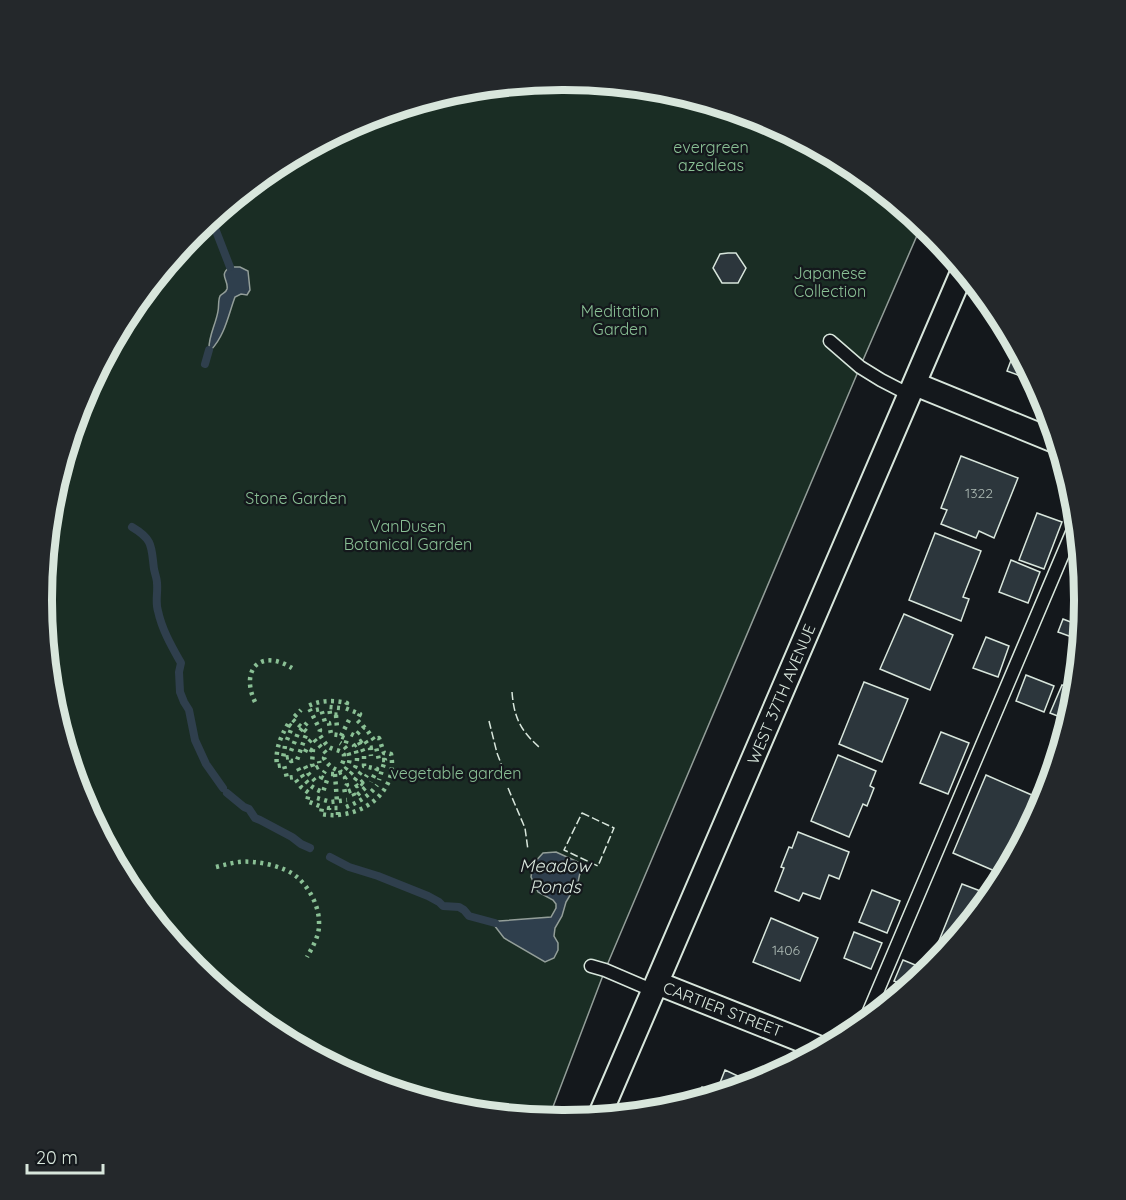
<svg xmlns="http://www.w3.org/2000/svg" width="1126" height="1200" font-family="Quicksand,sans-serif">
<style>
.green{fill:#1a2d24;stroke:#939e99;stroke-width:1.5}
.water{fill:#2f3f4d;stroke:#939e99;stroke-width:1.5}
.lines{fill:none;stroke-linecap:round;stroke-linejoin:round}
.stream{stroke:#2f3f4d;stroke-width:8}
.building{fill:#2c363c;stroke:#d8e6dc;stroke-width:1.5}
.lane-casing{stroke:#d8e6dc;stroke-width:15}
.street-casing{stroke:#d8e6dc;stroke-width:26}
.lane{stroke:#14181c;stroke-width:12}
.street{stroke:#14181c;stroke-width:22}
.hedge{stroke:#8ac095;stroke-width:4.5;stroke-dasharray:3 4.5;stroke-linecap:butt}
.fence{stroke:#d8e6dc;stroke-width:1.5;stroke-dasharray:8 3;stroke-linecap:butt}
.labels{text-anchor:middle;dominant-baseline:central;stroke-width:4.5;stroke-linejoin:round;paint-order:stroke}
.number-label{font-size:14px;fill:#adbab4}
.park-label{font-size:16px;fill:#8ac095;stroke:#14181c}
.street-label{font-size:16px;fill:#d8e6dc;stroke:#14181c}
.water-label{font-size:18px;font-style:italic;fill:#d8e6dc;stroke:#14181c}
.rim{fill:none;stroke:#d8e6dc;stroke-width:8}
</style>
<rect width="100%" height="100%" fill="#14181c"/>
<path class="green" d="M563,79L665,89L763,119L853,167L922,224L860,367L605,970L548,1120L461,1111L407,1094L273,1033L194,968L130,889L82,799L52,701L42,600L52,498L82,400L130,310L195,231L274,167L364,119L462,89Z"/>
<path class="water" d="M230,267H240L248,271L250,290L247,295L241,294L235,297C228,316 225,335 211,350H209C208,337 216,324 218,311C219,307 218,300 220,296C222,293 226,293 227,289C229,280 218,275 230,267Z
M556,852L578,862L580,873L578,882L566,902L562,916L555,928L554,936L558,943V950L554,958L545,962L504,938L494,925L497,921H499L551,917L556,908V904L553,900L538,892L531,877L533,864L543,853Z"/>
<g class="lines">
<path class="stream" d="M211,218L230,267
M205,364L209,350
M132,527C154,540 151,547 154,569C155,574 157,579 157,583C158,593 155,602 158,611C162,630 172,647 181,663L179,672L180,692L184,702L189,710L195,740L206,764L223,788
M227,793L244,807L249,809L255,818L260,820L292,837L301,844L310,848
M330,857L349,867L378,876L428,896L439,902L443,906L459,907L464,910L469,916L495,923"/>
</g>
<path class="building" d="M728,253H736L746,268L738,283H722L713,268L720,254Z
M1016,347L1034,381L1007,371Z
M961,456L1018,478L994,538L979,531L976,538L941,524L947,510L941,508Z
M1037,513L1062,522L1044,569L1019,560Z
M935,533L981,551L963,597L969,599L961,621L909,600Z
M1011,560L1040,572L1028,603L999,592Z
M904,614L953,635L930,690L880,669Z
M1063,619L1081,626L1080,640L1058,632Z
M986,637L1009,646L998,677L973,668Z
M1077,674L1074,702L1068,720L1050,713L1062,685L1071,688Z
M1026,675L1054,686L1044,712L1016,701Z
M864,682L908,699L882,762L839,744Z
M941,732L969,743L948,794L920,783Z
M838,755L876,771L870,786L874,788L867,806L863,804L849,837L811,821Z
M986,775L1041,799L1037,808L1039,809L1004,875L953,853Z
M798,832L849,852L839,879L829,875L820,899L803,893L799,901L775,891L784,868L781,867L789,847L792,848Z
M962,884L983,892L981,897L988,900L929,971L928,968Z
M872,890L900,901L887,933L859,922Z
M771,918L818,938L800,981L753,962Z
M854,932L882,943L871,969L844,958Z
M903,960L925,969L922,976L909,987L894,981Z
M725,1070L755,1084L696,1101L702,1087L716,1093Z"/>
<g class="lines">
<defs>
<path id="lane" d="M830,341L860,367L881,380L910,395
M591,966L605,970L654,991
M864,1023L1076,523"/>
<path id="street" d="M915,384L1057,442
M657,983L823,1049
M599,1117L963,270"/>
</defs>
<use href="#lane" class="lane-casing"/>
<use href="#street" class="street-casing"/>
<use href="#lane" class="lane"/>
<use href="#street" class="street"/>
<path class="hedge" d="M255,702C240,670 260,648 292,668
M340,708L329,707L330,714L341,715
M316,710L321,709L325,722L329,723L331,734L338,735L347,739L345,746
M336,715L337,728
M288,724C280,738 275,750 277,766L284,765L287,778L294,777L301,787L309,793L307,801L322,807L321,814C357,821 399,795 391,754L384,753L379,738L374,740L367,730L357,720L360,714L345,708L347,703C333,700 321,700 308,706L320,730L319,734C322,738 325,744 329,747C337,752 349,749 342,764
M351,734L355,736L364,727
M341,736L350,718
M287,740L292,727L288,724
M309,742L313,738L326,753L324,758C328,766 334,769 342,772
M359,742L364,753V766L377,769L371,782
M285,746L283,758L290,757L291,761L297,760L307,732L292,719L301,710
M370,748L376,747L379,760H385L379,780
M313,749L312,764L314,769L320,766L319,761
M291,751L298,733L307,723
M305,752L307,748L313,751
M305,766L308,773L316,782
M298,768C304,780 310,788 323,792L327,780L321,777L325,771
M361,772L354,781L357,786L364,780L367,775
M331,774C351,775 356,753 340,743
M335,774L337,802
M361,783L366,787L355,797L352,790L345,793L344,787L347,785L345,778C357,771 360,759 354,746L364,739L370,748L371,756
M317,798L331,802L347,800
M346,807C359,802 369,796 377,785
M329,810V808H338V816
M216,867C224,865 231,863 239,862C255,860 285,866 297,877C309,887 319,906 319,922C320,935 313,946 307,957"/>
<path class="fence" d="M512,692C514,717 520,730 539,747
M489,721L497,753L505,774
M508,788L525,828L528,850
M582,813L614,828L598,866L564,850Z"/>
</g>
<g class="labels">
<g class="number-label">
<text x="979" y="493">1322</text>
<text x="786" y="950">1406</text>
</g>
<g class="park-label">
<text x="711" y="147">evergreen<tspan x="711" dy="18">azealeas</tspan></text>
<text x="830" y="273">Japanese<tspan x="830" dy="18">Collection</tspan></text>
<text x="620" y="311">Meditation<tspan x="620" dy="18">Garden</tspan></text>
<text x="296" y="498">Stone Garden</text>
<text x="408" y="526">VanDusen<tspan x="408" dy="18">Botanical Garden</tspan></text>
<text x="456" y="773">vegetable garden</text>
</g>
<g class="street-label">
<text transform="translate(781 694) rotate(-67)">WEST 37TH AVENUE</text>
<text transform="translate(723 1009) rotate(21)">CARTIER STREET</text>
</g>
<g class="water-label">
<text x="555" y="865">Meadow<tspan x="555" dy="21">Ponds</tspan></text>
</g>
</g>
<path d="M0 0H1126V1200H0ZM562 90H564A510 510 0 0 1 1074 600V600A510 510 0 0 1 564 1110H562A510 510 0 0 1 52 600V600A510 510 0 0 1 562 90Z" fill="#24282b" fill-rule="evenodd"/>
<path class="rim" d="M562 90H564A510 510 0 0 1 1074 600V600A510 510 0 0 1 564 1110H562A510 510 0 0 1 52 600V600A510 510 0 0 1 562 90Z"/>
<path d="M27 1164v9h76v-9" fill="none" stroke="#d8e6dc" stroke-width="3"/>
<text x="36" y="1164" font-size="18" fill="#d8e6dc" stroke="#14181c" stroke-width="4.5" paint-order="stroke">20 m</text>
</svg>
